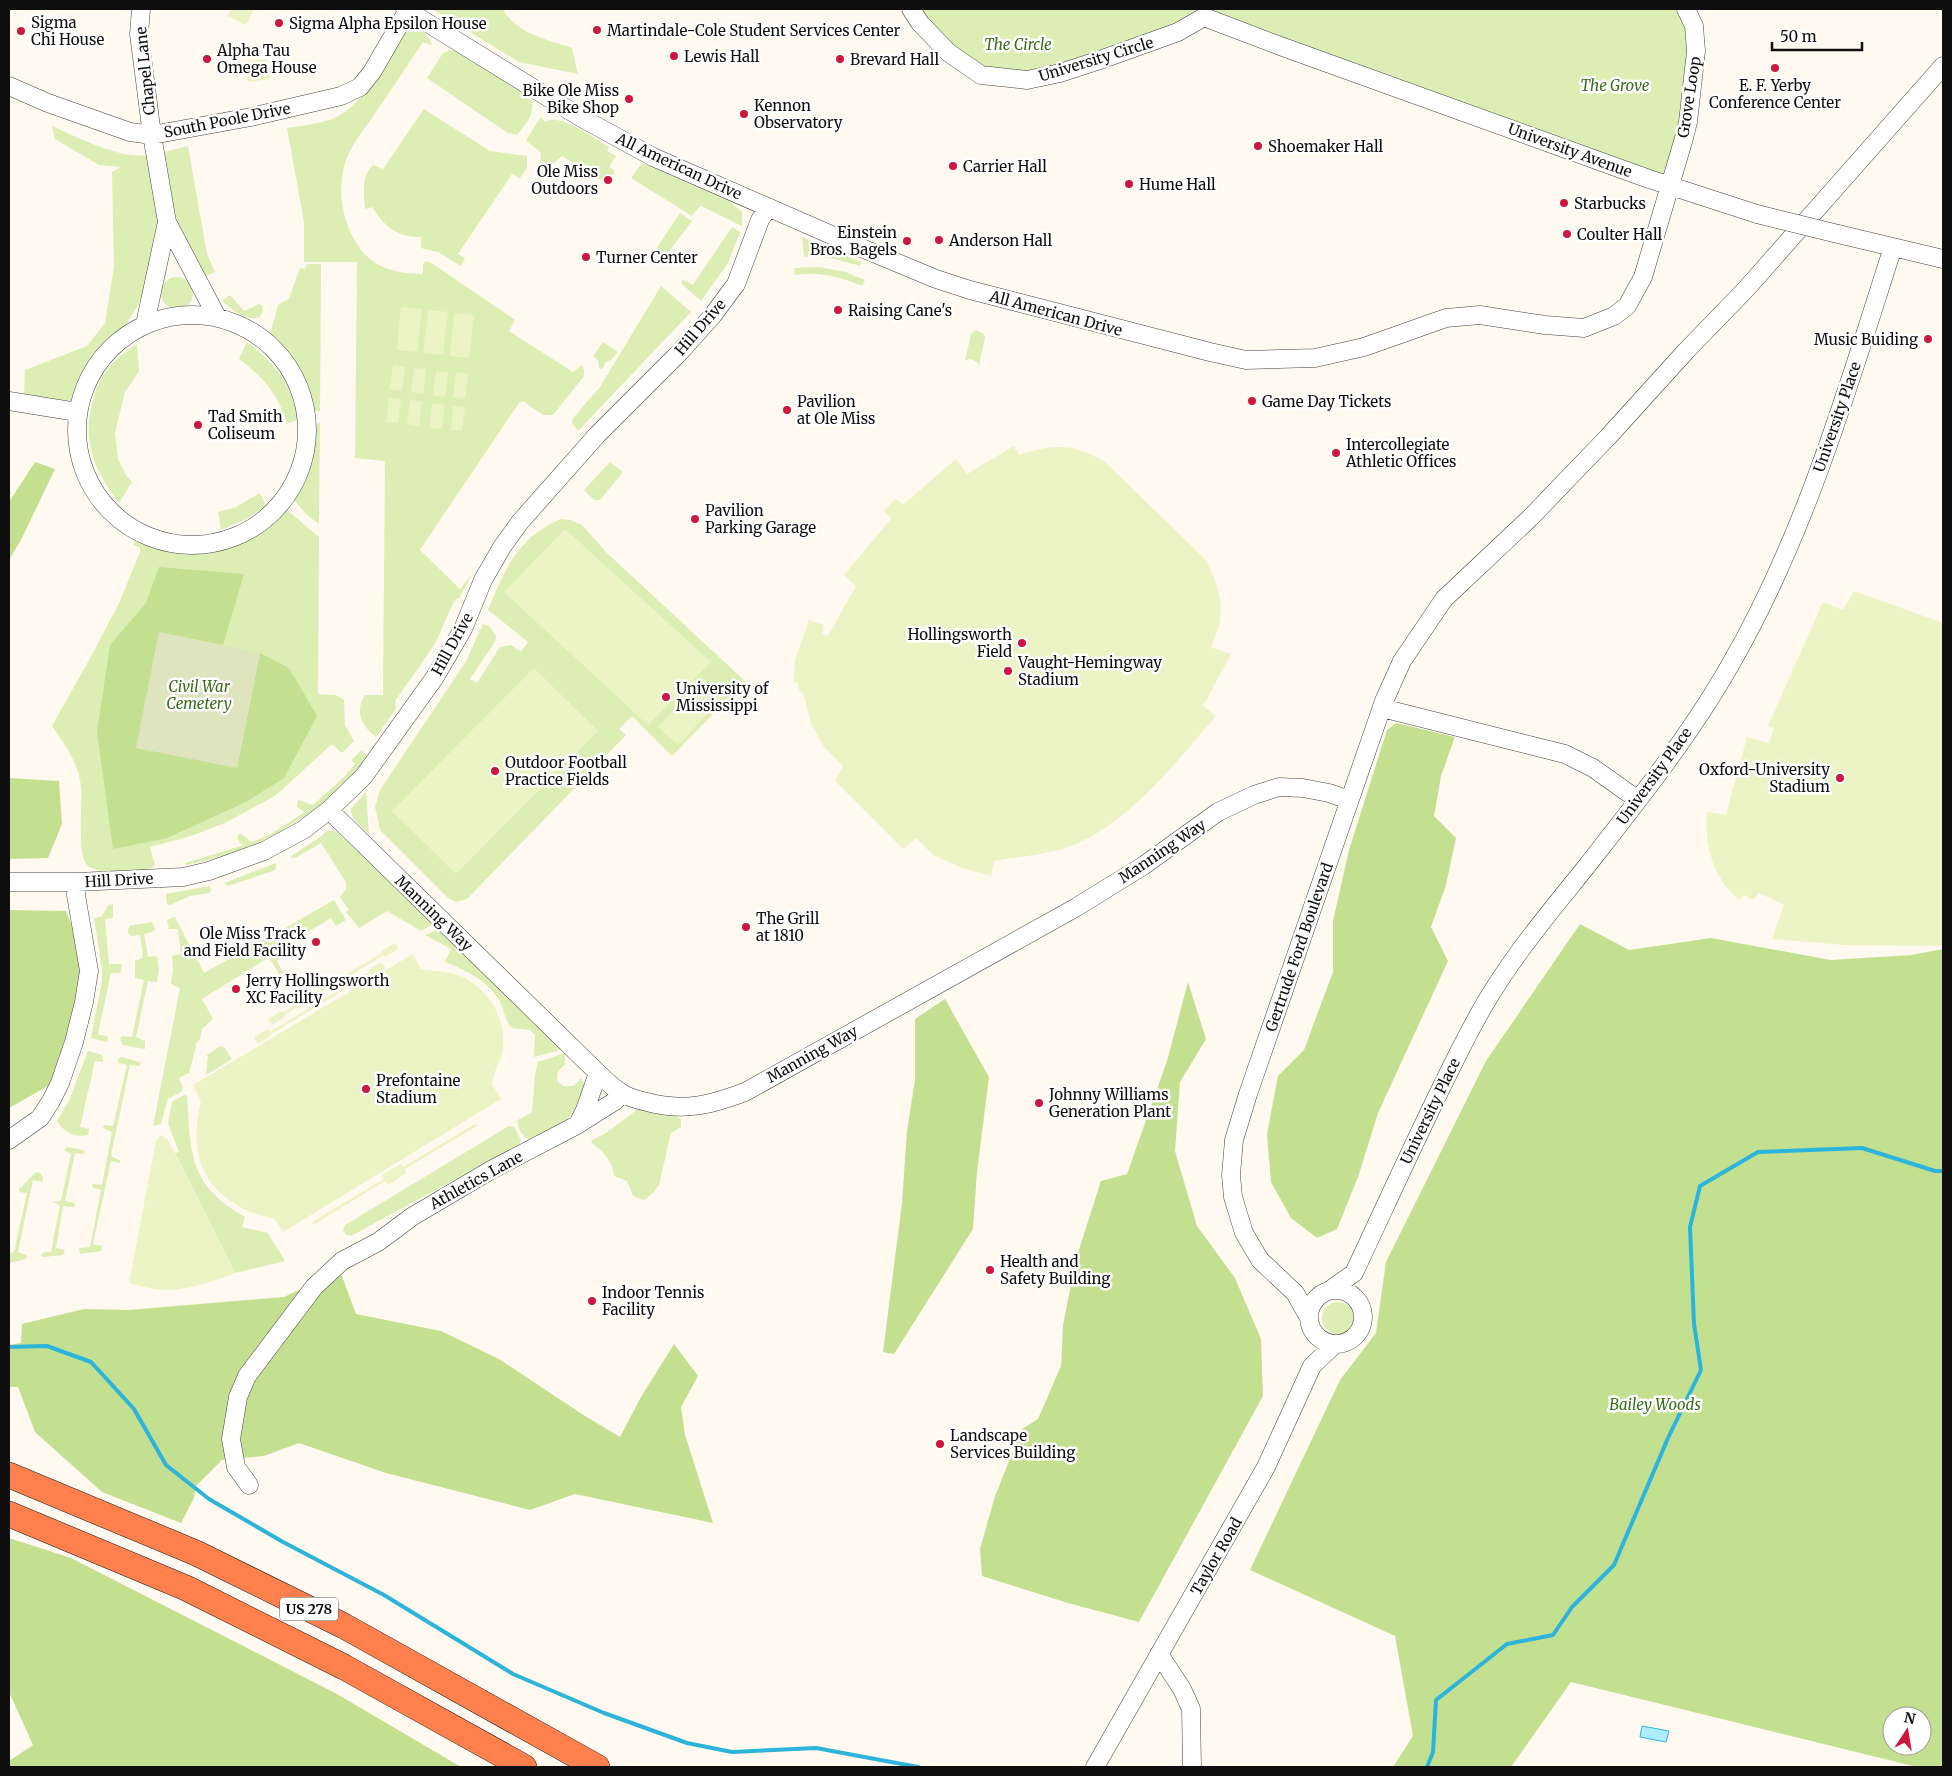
<svg xmlns="http://www.w3.org/2000/svg" width="1952" height="1776" font-family="Merriweather,serif">
<style>
.green{fill:#dceeb4}
.forest{fill:#c3e091;fill-rule:evenodd}
.cemetery{fill:#dee4bd}
.pitch{fill:#ecf4c6}
.water{fill:#adedfc;stroke:#2cb4db}
.lines{fill:none;stroke-linecap:round;stroke-linejoin:round}
.stream{stroke:#2cb4db;stroke-width:4}
.minor-casing{stroke:#414141;stroke-width:19}
.highway-casing{stroke:#1f1f1f;stroke-width:26}
.minor{stroke:#fff;stroke-width:18}
.highway{stroke:#ff7f4d;stroke-width:25}
.minor-bridge-casing{stroke:#414141;stroke-width:19;stroke-linecap:butt}
.minor-bridge{stroke:#fff;stroke-width:18}
.poi-dot{fill:#cd173f;stroke:#fff;stroke-width:2}
.labels{text-anchor:middle;dominant-baseline:central;stroke-width:5;stroke-linejoin:round;paint-order:stroke}
.shield{fill:#fff;stroke:#565656;stroke-width:1}
.shield-label{font-size:14px;font-weight:bold;fill:#0e0e0e}
.poi-label{font-size:15px;fill:#0e0e0e;stroke:#fff;text-anchor:start}
.park-label{font-size:15px;font-style:italic;fill:#386d17;stroke:#fff}
.street-label{font-size:15px;fill:#0e0e0e;stroke:#fff}
</style>
<rect width="100%" height="100%" fill="#fff9ef"/>
<path class="green" d="M432,9H503C516,34 547,39 572,48L578,74L519,62Z
M911,9H1686L1694,26L1671,186L1204,17L1060,73L981,75Z
M414,28C423,30 429,36 432,45L423,42C406,68 389,93 372,118C363,131 351,145 346,160C337,186 341,217 355,241C371,268 393,273 423,274V264L426,261L433,264L515,320L509,331L573,372L582,365L584,370V376L553,415H543L523,401L519,403L420,550L460,589L472,574L460,597L454,601L435,644L395,701L396,709L376,737C362,726 354,712 365,695H383L385,461L355,458L357,262H304V222L287,128C303,125 326,124 340,115C360,103 376,79 388,60C396,46 399,34 414,28Z
M450,50C466,51 520,88 532,101C534,116 526,124 517,135L508,133L427,78L443,53Z
M424,109L490,151L527,156V168L520,178L512,174L458,254L465,258L461,266L438,252L421,248V237C398,238 384,226 372,207L365,209C364,195 361,175 373,165L383,169Z
M541,117L545,122C560,112 595,139 609,147L607,151L616,156L609,167L615,171L608,184L562,156L552,165L537,187L541,153L526,140Z
M52,126C77,137 129,164 154,153L167,222L139,303L126,325L95,354L83,377L76,395L71,401L24,395L25,370L87,346L105,323L114,266L112,172L121,167L99,165L55,139Z
M188,146L207,254L215,272L204,277L182,236L172,204L165,152Z
M642,163L729,201L742,212V226L701,206L703,202L692,216L631,178Z
M680,213L692,221L662,261L653,254Z
M732,227L740,232L728,263L701,301L682,284V279L693,285Z
M802,237L861,262L860,266C841,260 824,256 804,257Z
M307,264H321L320,411H315L312,406C304,373 294,358 270,335L278,305L289,299L300,268L305,269Z
M820,267L845,272L865,280L862,286C841,277 819,271 795,275L794,268Z
M161 293a16 16 0 1 1 32 0a16 16 0 1 1-32 0Z
M661,286L691,312L578,431L572,423L573,418L600,387Z
M230,295L244,311L259,304L262,306L263,311L260,317C245,322 234,310 222,301Z
M976,330L984,334L985,338L979,365C977,360 969,357 965,361L971,334Z
M247,342C280,369 288,379 299,420L287,423C277,393 264,378 239,359Z
M603,342L618,352L611,360L606,362L602,369L599,368L598,360L593,356Z
M137,344L139,371L125,392L115,433L118,459L126,475L132,482L119,503C93,469 81,439 94,396C98,382 107,367 118,358C124,353 131,348 137,344Z
M320,423L319,521V524L307,515L293,499C312,472 313,456 316,424Z
M610,462L623,472L600,500H594L584,490Z
M260,493L266,506L246,519L221,530L218,512L236,507Z
M286,509L319,537L318,694L336,695L344,700L345,725L354,741L342,753L332,744L275,796L225,823L188,837L150,847L155,865L149,870C134,870 99,875 88,866C76,856 83,804 81,787C79,764 65,744 52,726L93,653L120,601L140,552V548L134,545V541L185,555L217,551L243,544L269,526Z
M561,519L570,520L582,525L607,553L745,681L672,756L632,716L619,729L626,735L467,899L456,902L448,898L380,830L375,807L380,790L465,663L483,624L490,627L496,636L495,642L470,679L477,683L500,647L511,645L521,652L528,642L488,610C505,569 517,538 561,519Z
M362,750L368,758C351,775 334,795 315,809C278,837 232,857 186,865L185,863L244,845L240,843L237,837L240,833L252,842L269,835L305,812L297,807V803L299,800L313,805L345,776L355,764L351,760Z
M366,792L369,834C362,827 351,820 351,809Z
M326,831H335L339,834L437,922L421,931L387,911L359,928L346,912L349,910L340,897L346,889V882L321,843L295,858L290,857L323,835Z
M276,863V869L273,871L228,886L224,883Z
M210,886L211,890L209,893L190,896L170,905L167,904L166,894Z
M334,900L346,920L336,926L331,918L306,933L301,926L295,930L299,937L285,946L289,954L277,961L284,973L280,975L259,942L272,935L275,939L280,936L278,932Z
M113,904V918L105,919L109,964H121L122,966L120,973H111L98,1034L108,1037L107,1042L91,1038L102,981V969L94,918L101,917L109,905Z
M175,917L204,973L255,945L266,959L202,999L213,1019L202,1029L200,1039L195,1044L196,1046L189,1073L179,1078L183,1088L181,1092L168,1099L161,1124L153,1126L180,988L171,984L173,970L172,956L181,954L178,929H169L167,920Z
M152,922L155,929L153,932L144,934L148,957L157,956L159,969L157,982L148,981L136,1037L145,1041V1049L123,1045L120,1039L122,1036L132,1037L144,980L135,978V961L143,958L140,935L132,936L128,933L129,926Z
M443,928L564,1048L560,1050L534,1057L535,1035L530,1030L512,1028C505,1022 504,1009 499,1000C487,980 465,970 445,962L451,949L425,935Z
M220,1046L225,1048L232,1059L206,1075L208,1056H206Z
M88,1051L102,1055L103,1062L95,1061L80,1127L89,1129L88,1135C74,1138 64,1132 57,1121L69,1101Z
M565,1053V1065C558,1070 556,1075 558,1082L563,1086H574L581,1078L585,1085C583,1091 582,1098 579,1104C571,1122 547,1131 530,1140C523,1137 517,1129 518,1120L532,1112L535,1075L538,1062Z
M121,1057L140,1062L141,1064L139,1066L130,1065L111,1156L121,1161L119,1163L111,1161L93,1244L102,1246L101,1251L80,1254L79,1248L90,1247L101,1190L94,1188L92,1186L93,1184L102,1185L112,1132L103,1128L104,1125L113,1126L127,1065L119,1063L117,1060Z
M184,1095L187,1096C191,1155 189,1185 245,1217L242,1227L268,1233L285,1261L235,1273L175,1153L179,1152L168,1123L172,1102Z
M638,1109L676,1116L681,1119V1127L671,1133L659,1185L654,1192L644,1200L633,1196L627,1181L614,1176C612,1160 604,1152 591,1142L592,1140L606,1133Z
M509,1126L514,1127L521,1140L520,1144L351,1236L346,1235L343,1230L345,1225Z
M67,1147L84,1150L85,1152L83,1154L75,1153L65,1201L75,1203V1205L74,1207L63,1206L56,1248L65,1250L63,1255L43,1257L41,1255L44,1252H51L60,1205L52,1202L61,1201L71,1154L64,1150Z
M36,1172L40,1173L43,1177L42,1182L33,1180L18,1252L26,1255L27,1257L26,1259L9,1263V1253L14,1252L27,1193L19,1192V1189Z
M1322 1318a16 16 0 1 1 32 0a16 16 0 1 1-32 0Z"/>
<path class="forest" d="M35,462L55,469L21,540L9,560V502Z
M159,567L244,574L223,645L159,632L237,768L260,653L289,668L317,716L284,778L246,802L167,838L113,849L97,732L110,645L146,603Z
M1396,723L1455,737L1441,776L1434,816L1456,838L1446,885L1431,927L1448,961L1378,1113L1358,1177L1337,1229L1317,1238L1291,1218L1271,1182L1267,1134L1278,1076L1304,1050L1333,972V921L1349,850L1387,730Z
M9,778L59,781L62,824L48,858L9,859Z
M9,910L66,911L83,956L76,1007L50,1085L9,1108Z
M1580,924L1629,950L1711,938L1831,960L1911,955L1943,949V1767H1917L1571,1682L1511,1767H1393L1413,1736L1395,1636L1250,1570L1340,1380L1376,1333L1386,1262L1486,1061ZM1892,1716H1922V1746H1892Z
M1188,982L1206,1039L1180,1082L1175,1151L1197,1226L1235,1278L1261,1339L1263,1396L1139,1622L1068,1603L982,1576L980,1549L995,1496L1022,1429L1038,1419L1061,1366L1063,1325L1076,1259L1101,1181L1127,1174L1167,1061Z
M945,999L989,1077L977,1172L973,1229L894,1354L883,1352L902,1203L907,1131L915,1080V1019Z
M340,1271L356,1314L441,1331L499,1359L585,1416L620,1437L641,1397L674,1344L698,1376L681,1407L685,1435L713,1523L575,1494L530,1510L386,1473L299,1443L264,1456L222,1460L196,1486L194,1498L181,1523L102,1492L35,1432L18,1387H9V1345L21,1343L22,1324L84,1309L128,1310L284,1297Z
M9,1538L71,1558L337,1694L461,1767H9V1761L33,1745L9,1692Z"/>
<path class="cemetery" d="M159,632L260,653L237,768L136,748Z"/>
<path class="pitch" d="M231,9H254L246,25L227,16Z
M267,59L270,79L248,82L245,61Z
M401,307L422,309L417,352L397,350Z
M428,310L448,312L443,355L423,353Z
M454,313L474,315L469,358L450,356Z
M393,365L405,367L402,391L390,389Z
M414,368L426,369L423,394L411,392Z
M436,371L448,372L445,397L433,395Z
M456,372L468,374L465,398L453,397Z
M389,398L401,399L398,423L386,422Z
M410,400L422,402L419,426L407,424Z
M432,403L445,405L442,429L430,428Z
M453,406L465,407L462,431L451,430Z
M1014,446L1019,455C1055,444 1071,443 1104,461L1205,559C1216,579 1223,598 1220,620C1219,629 1214,639 1211,647L1231,654L1203,706L1216,716C1175,763 1126,828 1065,848C1043,855 1017,857 994,861L991,876L962,868L933,855L916,838L903,849L835,781L843,766L824,747L811,723L803,692L799,691L798,683L794,682L795,660L809,620L824,625L822,634L828,636L856,586L844,575L891,519L884,511L895,499L904,504L956,459L967,474Z
M565,529L711,662L648,725L504,592Z
M1854,591L1943,623V946L1845,945L1772,939L1784,905L1759,893L1753,900L1744,895L1739,900C1713,878 1704,845 1707,812L1726,815L1747,737L1769,743L1774,728L1768,726L1823,602L1843,610Z
M534,668L598,731L456,874L392,811Z
M703,678L723,697L678,745L658,727Z
M395,943L398,949L385,957L384,955L284,1015L285,1017L272,1025L268,1019L282,1011L283,1012L382,953V951Z
M413,954L421,969C432,971 444,971 455,974C488,985 509,1020 502,1054C501,1059 497,1064 496,1069C494,1074 493,1079 492,1084L501,1099L283,1232L275,1219C269,1217 262,1216 256,1214C202,1193 188,1155 201,1101L193,1085Z
M381,962L385,968L372,976L370,974L271,1034V1036L258,1044L254,1037L268,1029L270,1032L369,972L368,970Z
M475,1124L477,1126L405,1169L406,1173L388,1185L385,1181L313,1225L312,1222L384,1179L382,1175L401,1164L403,1167Z
M161,1135L168,1140L235,1273C212,1282 181,1293 155,1289C147,1288 138,1285 129,1283L156,1141Z"/>
<path class="water" d="M1642,1726L1669,1731L1666,1742L1640,1737Z"/>
<g class="lines">
<path class="stream" d="M9,1347L47,1346L91,1362L134,1409L166,1465L209,1499L283,1542L384,1595L513,1674L604,1713L687,1743L732,1752L816,1748L918,1767
M1427,1767L1433,1752L1436,1700L1507,1644L1553,1635L1572,1607L1614,1565L1668,1438L1701,1370L1694,1324L1690,1227L1700,1186L1758,1152L1862,1148L1935,1171H1943"/>
<defs>
<path id="minor" d="M141,9L139,34L152,135L167,222
M405,9L580,117L653,157L852,244L936,279L970,290L1210,352L1246,360L1315,358L1364,347L1446,318L1480,315L1545,325L1584,328L1614,316L1627,306L1643,277L1684,138L1688,122L1696,51L1694,26L1686,9
M911,9L920,23L949,53L981,75L1027,80L1060,73L1100,60L1178,32L1204,17
M1204,17L1283,47L1649,179L1757,214
M9,86L48,103L130,132L152,135L251,117L341,96L360,87L372,72L408,10
M1838,234L1943,259
M77 430a115 115 0 1 1 230 0a115 115 0 1 1-230 0Z
M145,324L167,222L217,317
M9,401L77,412
M1382,708L1565,754L1593,768L1638,800
M329,810L598,1073C605,1080 613,1088 622,1093C629,1098 638,1100 647,1102C684,1112 710,1105 745,1092L1075,908L1143,866L1218,812L1254,795L1279,787L1303,788L1329,793L1349,800
M9,882H77L183,877L209,871L264,851L303,830L329,810L364,776L435,677L463,629L483,580L502,547L520,522L597,435L680,352L713,315L736,284L760,220L768,207
M578,1124L585,1110L598,1073
M9,1140L40,1118L51,1101L60,1083L74,1042L84,1002L89,971L76,895L77,882
M1309 1317a27 27 0 1 1 54 0a27 27 0 1 1-54 0Z
M1330,1290L1354,1273C1384,1209 1413,1145 1444,1082C1460,1050 1475,1018 1494,989C1521,946 1554,907 1586,867C1636,803 1689,737 1729,667C1805,536 1847,390 1893,247
M1308,1316L1295,1293L1260,1260L1244,1233L1233,1197L1231,1175L1234,1140L1248,1094L1384,701L1402,661L1444,599L1530,518L1608,437L1686,351L1747,288L1943,66
M249,1485L236,1467L231,1439L238,1397L247,1376L314,1287L342,1261L378,1242L413,1216L491,1170L577,1125L615,1101L622,1094
M1159,1654L1182,1689L1191,1709L1192,1767
M1095,1767L1266,1467L1312,1366L1334,1345"/>
<path id="highway" d="M9,1475L196,1553L344,1626L597,1767
M9,1514L186,1588L344,1667L524,1767"/>
</defs>
<use href="#minor" class="minor-casing"/>
<use href="#highway" class="highway-casing"/>
<use href="#minor" class="minor"/>
<use href="#highway" class="highway"/>
<defs>
<path id="minor-bridge" d="M1757,214L1838,234"/>
</defs>
<use href="#minor-bridge" class="minor-bridge-casing"/>
<use href="#minor-bridge" class="minor-bridge"/>
</g>
<g class="poi-dot">
<circle cx="279" cy="23" r="5"/>
<circle cx="597" cy="30" r="5"/>
<circle cx="21" cy="31" r="5"/>
<circle cx="674" cy="56" r="5"/>
<circle cx="207" cy="59" r="5"/>
<circle cx="840" cy="59" r="5"/>
<circle cx="1775" cy="68" r="5"/>
<circle cx="629" cy="99" r="5"/>
<circle cx="744" cy="114" r="5"/>
<circle cx="1258" cy="146" r="5"/>
<circle cx="953" cy="166" r="5"/>
<circle cx="608" cy="180" r="5"/>
<circle cx="1129" cy="184" r="5"/>
<circle cx="1564" cy="203" r="5"/>
<circle cx="1567" cy="234" r="5"/>
<circle cx="939" cy="240" r="5"/>
<circle cx="907" cy="241" r="5"/>
<circle cx="586" cy="257" r="5"/>
<circle cx="838" cy="310" r="5"/>
<circle cx="1928" cy="339" r="5"/>
<circle cx="1252" cy="401" r="5"/>
<circle cx="787" cy="410" r="5"/>
<circle cx="198" cy="425" r="5"/>
<circle cx="1336" cy="453" r="5"/>
<circle cx="695" cy="519" r="5"/>
<circle cx="1022" cy="643" r="5"/>
<circle cx="1008" cy="671" r="5"/>
<circle cx="666" cy="697" r="5"/>
<circle cx="495" cy="771" r="5"/>
<circle cx="1840" cy="778" r="5"/>
<circle cx="746" cy="927" r="5"/>
<circle cx="316" cy="942" r="5"/>
<circle cx="236" cy="989" r="5"/>
<circle cx="366" cy="1089" r="5"/>
<circle cx="1039" cy="1103" r="5"/>
<circle cx="990" cy="1270" r="5"/>
<circle cx="592" cy="1301" r="5"/>
<circle cx="940" cy="1444" r="5"/>
</g>
<g class="labels">
<rect class="shield" x="280" y="1597.5" width="58" height="23" rx="4"/>
<g class="shield-label">
<text x="309" y="1609">US 278</text>
</g>
<g class="poi-label">
<text x="31" y="22">Sigma<tspan x="31" dy="17">Chi House</tspan></text>
<text x="289" y="23">Sigma Alpha Epsilon House</text>
<text x="607" y="30">Martindale-Cole Student Services Center</text>
<text x="217" y="50">Alpha Tau<tspan x="217" dy="17">Omega House</tspan></text>
<text x="684" y="56">Lewis Hall</text>
<text x="850" y="59">Brevard Hall</text>
<text x="1775" y="85" text-anchor="middle">E. F. Yerby<tspan x="1775" dy="17">Conference Center</tspan></text>
<text x="619" y="90" text-anchor="end">Bike Ole Miss<tspan x="619" dy="17">Bike Shop</tspan></text>
<text x="754" y="105">Kennon<tspan x="754" dy="17">Observatory</tspan></text>
<text x="1268" y="146">Shoemaker Hall</text>
<text x="963" y="166">Carrier Hall</text>
<text x="598" y="171" text-anchor="end">Ole Miss<tspan x="598" dy="17">Outdoors</tspan></text>
<text x="1139" y="184">Hume Hall</text>
<text x="1574" y="203">Starbucks</text>
<text x="897" y="232" text-anchor="end">Einstein<tspan x="897" dy="17">Bros. Bagels</tspan></text>
<text x="1577" y="234">Coulter Hall</text>
<text x="949" y="240">Anderson Hall</text>
<text x="596" y="257">Turner Center</text>
<text x="848" y="310">Raising Cane's</text>
<text x="1918" y="339" text-anchor="end">Music Buiding</text>
<text x="797" y="401">Pavilion<tspan x="797" dy="17">at Ole Miss</tspan></text>
<text x="1262" y="401">Game Day Tickets</text>
<text x="208" y="416">Tad Smith<tspan x="208" dy="17">Coliseum</tspan></text>
<text x="1346" y="444">Intercollegiate<tspan x="1346" dy="17">Athletic Offices</tspan></text>
<text x="705" y="510">Pavilion<tspan x="705" dy="17">Parking Garage</tspan></text>
<text x="1012" y="634" text-anchor="end">Hollingsworth<tspan x="1012" dy="17">Field</tspan></text>
<text x="1018" y="662">Vaught-Hemingway<tspan x="1018" dy="17">Stadium</tspan></text>
<text x="676" y="688">University of<tspan x="676" dy="17">Mississippi</tspan></text>
<text x="505" y="762">Outdoor Football<tspan x="505" dy="17">Practice Fields</tspan></text>
<text x="1830" y="769" text-anchor="end">Oxford-University<tspan x="1830" dy="17">Stadium</tspan></text>
<text x="756" y="918">The Grill<tspan x="756" dy="17">at 1810</tspan></text>
<text x="306" y="933" text-anchor="end">Ole Miss Track<tspan x="306" dy="17">and Field Facility</tspan></text>
<text x="246" y="980">Jerry Hollingsworth<tspan x="246" dy="17">XC Facility</tspan></text>
<text x="376" y="1080">Prefontaine<tspan x="376" dy="17">Stadium</tspan></text>
<text x="1049" y="1094">Johnny Williams<tspan x="1049" dy="17">Generation Plant</tspan></text>
<text x="1000" y="1261">Health and<tspan x="1000" dy="17">Safety Building</tspan></text>
<text x="602" y="1292">Indoor Tennis<tspan x="602" dy="17">Facility</tspan></text>
<text x="950" y="1435">Landscape<tspan x="950" dy="17">Services Building</tspan></text>
</g>
<g class="park-label">
<text x="1018" y="44">The Circle</text>
<text x="1615" y="85">The Grove</text>
<text x="199" y="686">Civil War<tspan x="199" dy="17">Cemetery</tspan></text>
<text x="1655" y="1404">Bailey Woods</text>
</g>
<g class="street-label">
<text transform="translate(1096 59) rotate(-17)">University Circle</text>
<text transform="translate(145 71) rotate(-96)">Chapel Lane</text>
<text transform="translate(1689 97) rotate(-81)">Grove Loop</text>
<text transform="translate(227 120) rotate(-11)">South Poole Drive</text>
<text transform="translate(1570 150) rotate(20)">University Avenue</text>
<text transform="translate(679 166) rotate(25)">All American Drive</text>
<text transform="translate(1056 313) rotate(15)">All American Drive</text>
<text transform="translate(700 327) rotate(-49)">Hill Drive</text>
<text transform="translate(1837 417) rotate(-71)">University Place</text>
<text transform="translate(452 644) rotate(-61)">Hill Drive</text>
<text transform="translate(1654 776) rotate(-54)">University Place</text>
<text transform="translate(1162 851) rotate(-34)">Manning Way</text>
<text transform="translate(119 880) rotate(-3)">Hill Drive</text>
<text transform="translate(434 913) rotate(44)">Manning Way</text>
<text transform="translate(1299 947) rotate(-71)">Gertrude Ford Boulevard</text>
<text transform="translate(812 1054) rotate(-29)">Manning Way</text>
<text transform="translate(1430 1111) rotate(-64)">University Place</text>
<text transform="translate(476 1180) rotate(-29)">Athletics Lane</text>
<text transform="translate(1216 1556) rotate(-60)">Taylor Road</text>
</g>
</g>
<rect width="1952" height="1776" fill="none" stroke="#0e0e0e" stroke-width="20"/>
<g transform="translate(1907 1731) rotate(12)"><circle r="24" fill="#ffffff" stroke="#9f9f9f"/>
<path d="M0-4L9 19L0 12L-9 19Z" fill="#cd173f"/>
<text y="-8" font-size="14" font-weight="bold" text-anchor="middle" fill="#0e0e0e">N</text>
</g>
<path d="M1772 42v8h90v-8" fill="none" stroke="#0e0e0e" stroke-width="2.5"/>
<text x="1780" y="42" font-size="15" fill="#0e0e0e" stroke="#ffffff" stroke-width="4" paint-order="stroke">50 m</text>
</svg>
